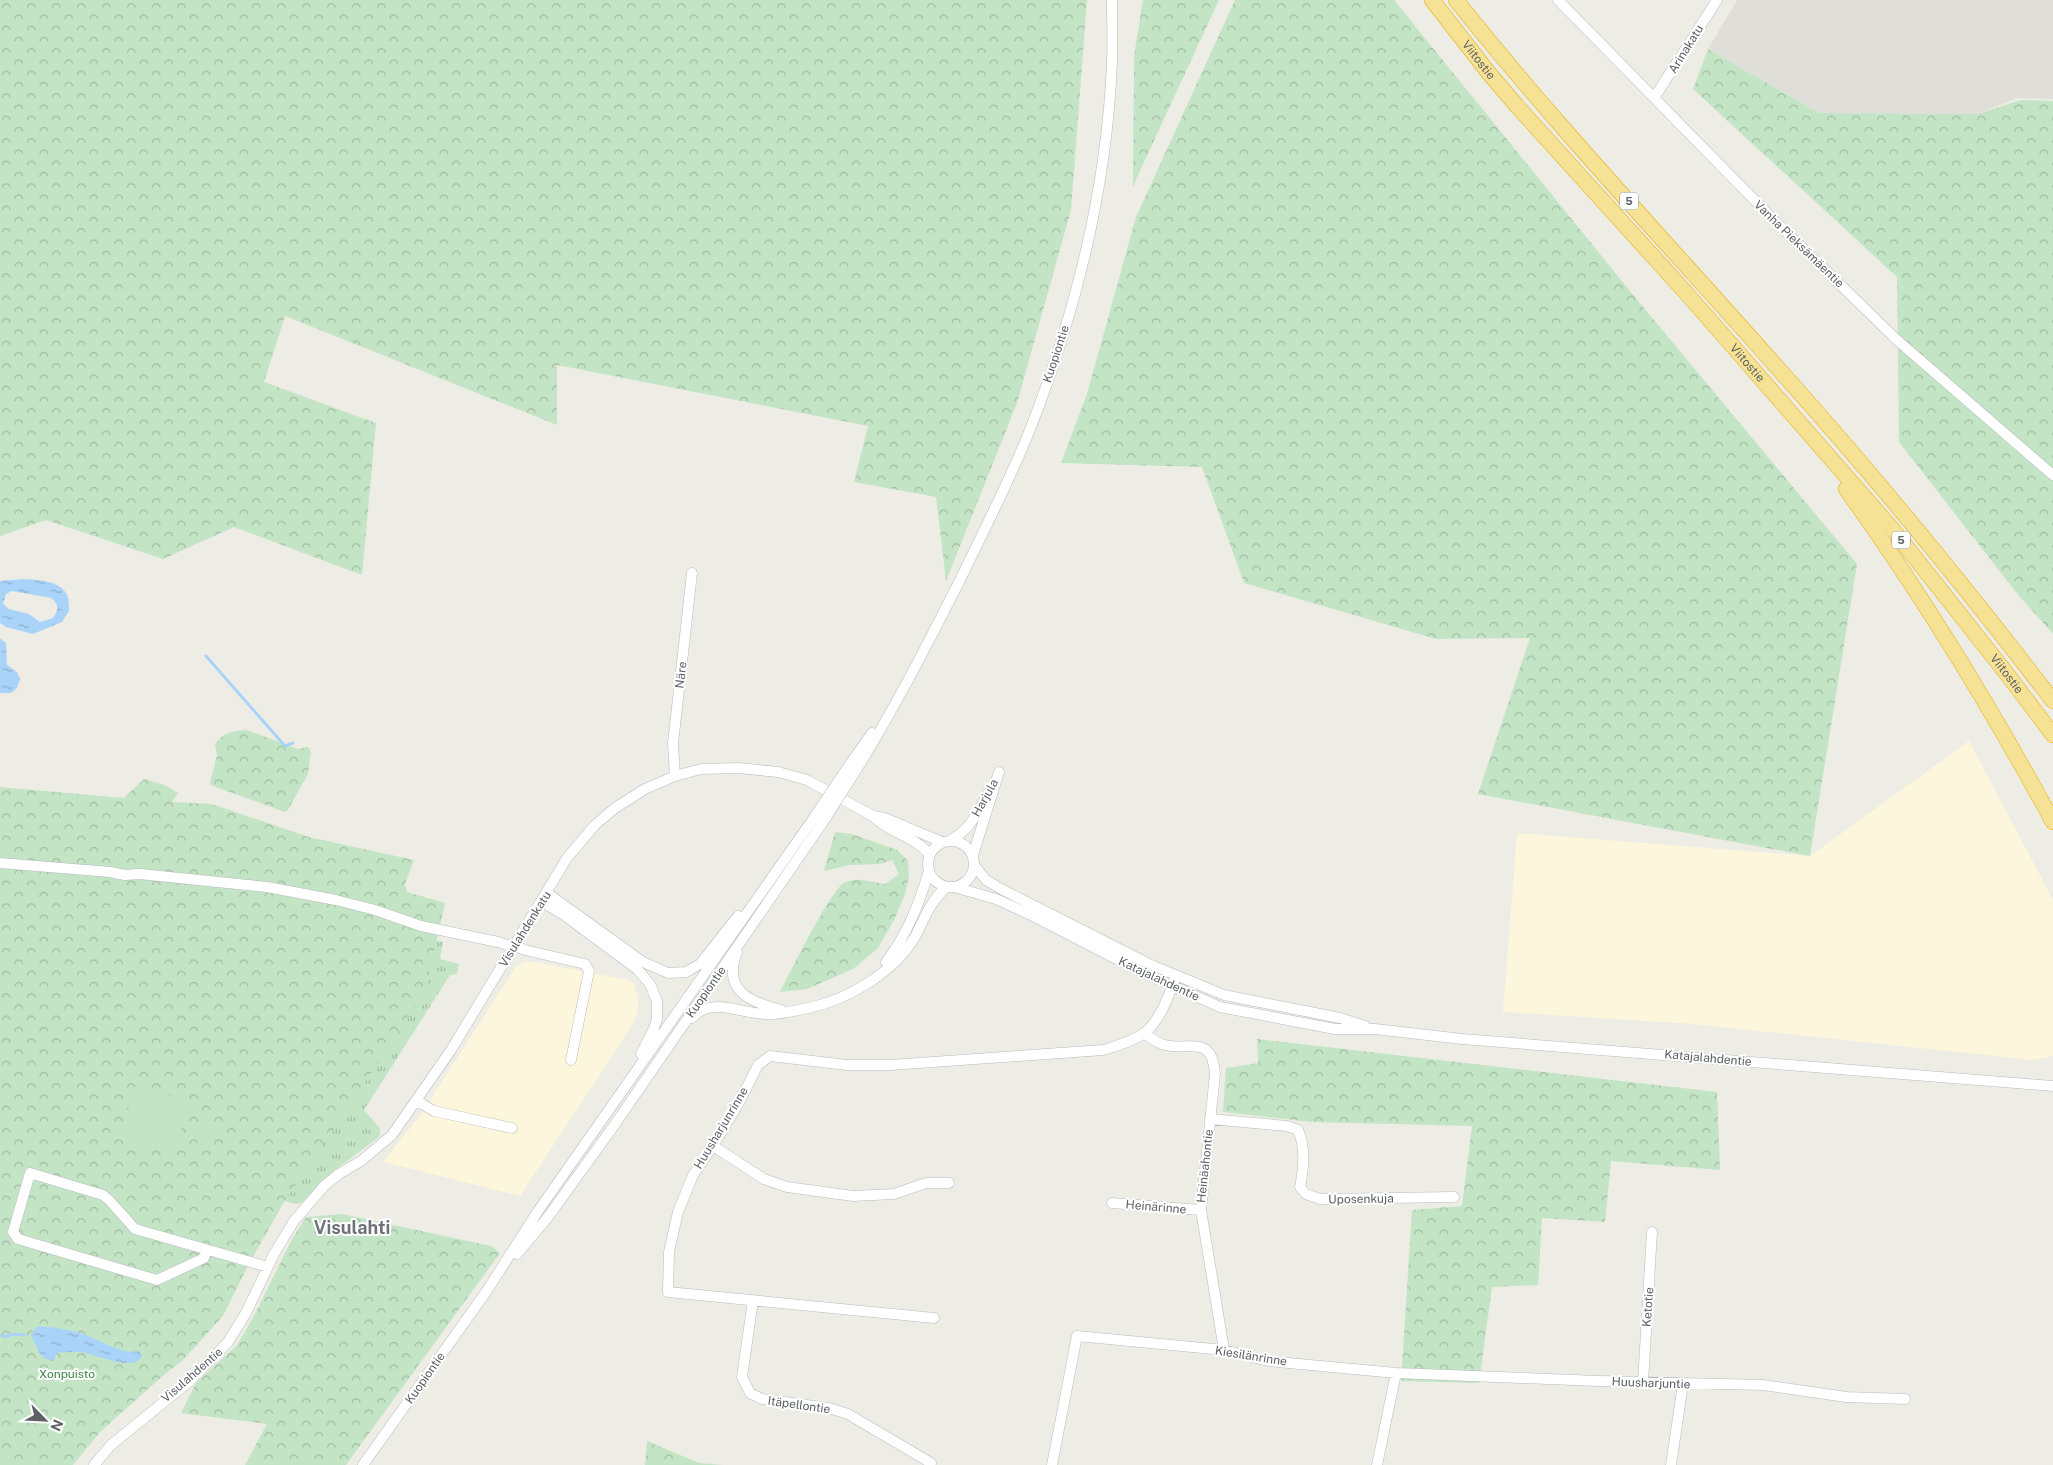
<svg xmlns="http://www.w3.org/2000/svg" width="2053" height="1465" font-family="'Public Sans',sans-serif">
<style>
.commercial{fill:#fcf6dc}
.industrial{fill:#e0ded9}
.grass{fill:url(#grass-tufts)}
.forest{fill:url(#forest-crowns)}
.pitch{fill:#c3e4c5}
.water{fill:url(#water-ripples);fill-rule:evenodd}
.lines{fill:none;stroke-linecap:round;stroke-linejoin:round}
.stream{stroke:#aad3f9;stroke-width:3}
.minor-casing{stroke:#b7babe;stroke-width:11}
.highway-casing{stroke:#e4ac0f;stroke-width:16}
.minor{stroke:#fff;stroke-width:10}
.highway{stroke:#f6e294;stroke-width:15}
.minor-bridge-casing{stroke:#b7babe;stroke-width:11;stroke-linecap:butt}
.minor-bridge{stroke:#fff;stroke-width:10}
.labels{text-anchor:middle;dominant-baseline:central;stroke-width:4;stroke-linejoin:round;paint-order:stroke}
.shield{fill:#fff;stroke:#8e9092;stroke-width:1}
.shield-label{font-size:11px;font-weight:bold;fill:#5d6064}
.street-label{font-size:12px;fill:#5d6064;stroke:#fff}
.park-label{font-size:12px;fill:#3b8543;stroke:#fff}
.district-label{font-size:18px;font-weight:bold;fill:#6e7276;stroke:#fff}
</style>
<defs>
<pattern id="grass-tufts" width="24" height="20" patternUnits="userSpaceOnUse" patternTransform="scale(1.25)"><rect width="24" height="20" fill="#c3e4c5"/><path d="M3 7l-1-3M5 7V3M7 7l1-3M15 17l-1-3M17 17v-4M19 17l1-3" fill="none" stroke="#a2bca4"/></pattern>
<pattern id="forest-crowns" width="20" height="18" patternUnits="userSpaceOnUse" patternTransform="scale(1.25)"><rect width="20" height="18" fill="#c3e4c5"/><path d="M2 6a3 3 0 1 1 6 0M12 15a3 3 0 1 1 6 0" fill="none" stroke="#a2bca4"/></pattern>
<pattern id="water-ripples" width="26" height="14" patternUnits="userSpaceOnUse" patternTransform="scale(1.25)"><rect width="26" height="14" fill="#aad3f9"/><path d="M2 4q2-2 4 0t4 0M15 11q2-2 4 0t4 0" fill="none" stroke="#8eafcd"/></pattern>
</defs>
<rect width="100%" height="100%" fill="#eeede5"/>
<path class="commercial" d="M1969,741L2053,900V1056L2032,1060L1694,1024L1503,1012L1517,833L1810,856Z
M529,961L628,980L634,984L639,1002L635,1021L520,1196L383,1162L419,1117L517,965Z"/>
<path class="industrial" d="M1737,0H2053V99L2017,98L1978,114L1819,113L1708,49Z"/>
<path class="grass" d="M422,937L443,942L440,959L459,964L457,974L450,975L364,1110L380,1128V1136L335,1170L301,1203L295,1204L269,1196Z"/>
<path class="forest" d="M0,0H1087L1071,210L1017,403L946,581L936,497L854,482L868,426L557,365V425L285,316L264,382L376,423L362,575L234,527L163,559L46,520L0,536Z
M1143,0H1219L1133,186L1134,56Z
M1235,0H1394L1634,296L1857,564L1810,856L1478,794L1530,638L1436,639L1244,583L1202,467L1061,463L1087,394L1136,217Z
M1708,49L1819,113L1978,114L2021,100L2053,101V634L2019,596L1899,442L1897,277L1693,89Z
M247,730L298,749L308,747L311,752L308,774L288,810L285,812L213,786L210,783L217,755L215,744C222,733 234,730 247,730Z
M144,779L165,785L178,793L172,802L212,804L309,837L414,860L405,884L407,892L445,903L426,986L413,1011L283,1204L250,1262L223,1316L182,1361L165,1374L100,1432L73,1465H0V787L124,798Z
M835,832L852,834L897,850L908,861L909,877L905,894L895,918L878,948L853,969L807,989L780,992C789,975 831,889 844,883C857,876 871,882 885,884L899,874L892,860L880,864L850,865L824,871Z
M1257,1039L1717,1092L1720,1170L1611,1161L1605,1222L1542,1218L1538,1285L1492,1287L1479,1383L1401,1381L1412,1210L1462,1206L1472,1126L1312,1122L1223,1112L1226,1068L1258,1063Z
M342,1214L491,1246L500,1253L346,1465H245L267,1424L181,1413L196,1383L237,1345L254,1316L292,1239L306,1217Z
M647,1441L699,1463L723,1465H645Z"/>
<path class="pitch" d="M136,1084L191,1102L173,1154L119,1137Z
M204,1119L218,1123L211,1147L197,1144Z"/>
<path class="water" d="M23,579C37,580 60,580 67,595C69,600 69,607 69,611L62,622L33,634L6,627L0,623V581ZM12,591L51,598C60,605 58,610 53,618L40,622L29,614L9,609L3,604L6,594Z
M0,638L6,643L7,665L17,672L20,679L17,688L11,693H0Z
M38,1326C53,1327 66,1329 80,1333C95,1337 117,1352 132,1352C134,1352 137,1351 139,1351L142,1356C134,1373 95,1354 81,1352C75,1352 64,1352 57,1353L53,1361C36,1358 39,1346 30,1335Z"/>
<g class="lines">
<path class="stream" d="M206,656L285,746L293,743
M0,1335L5,1337L13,1334L24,1335"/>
<defs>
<path id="minor" d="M1558,0L1779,225L1897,340L2053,475
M1654,98L1717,0
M846,770L872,733
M853,775C893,712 927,645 961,578C985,528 1011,478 1031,427C1076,311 1107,187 1112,62C1113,42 1112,21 1112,0
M675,776L673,743L692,573
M873,816C889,833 915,836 930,855
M951,840C970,830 978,812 988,793
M928 864a23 23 0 1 1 46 0a23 23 0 1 1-46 0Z
M973,855L999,772
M0,863L110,872L125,875L140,874L267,887L336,900L375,910L421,926L498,942L513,947
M974,865L986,880L1001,889L1149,964L1224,995L1340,1018L1365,1026
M954,887L996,899L1033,916L1144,973L1220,1007L1335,1029H1375L1462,1039L2053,1086
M547,893L643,962L668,973L686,972L700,964L738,916
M542,902L564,915L637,969L650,984L657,1001V1019L654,1028L641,1054
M514,945L525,950L585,964L589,971L571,1060
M737,952C722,990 749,1002 781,1010
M886,962C907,935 919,904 929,871
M692,1018C711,996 742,1014 767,1014C776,1015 799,1010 808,1008C848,1000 896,971 916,935C925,917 931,901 946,887
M1144,1033C1150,1037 1158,1044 1165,1045C1191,1051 1212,1034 1215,1074L1201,1210L1224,1350
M417,1101L434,1111L512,1128
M1210,1119L1287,1126L1298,1130C1306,1148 1304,1168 1300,1187L1306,1194L1320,1199L1454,1197
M713,1146L764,1179L787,1187L853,1196L894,1194L926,1183H949
M1112,1203L1201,1210
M207,1250L204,1258L157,1280L18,1239L13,1232L30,1173L103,1195L109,1200L135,1229L268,1267
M517,1254L548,1217L613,1127L821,825
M753,1300L742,1377L750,1393L762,1399L829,1408L848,1414L931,1463
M934,1318L668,1292L669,1252L678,1212L693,1175L713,1146L740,1101L758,1065L770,1056L847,1065H890L1103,1050C1116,1046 1131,1042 1143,1034C1160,1022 1169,995 1176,976
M1643,1382L1652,1232
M94,1465L111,1445L191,1380L228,1342L246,1313L274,1254L294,1221L325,1185L339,1174L361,1161L392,1135L451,1050L567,858L595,825L615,808L645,789L675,776L701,769L738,768L778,772L807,780L873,816L885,818L942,842
M363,1465L486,1292L538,1211L813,819
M1052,1465L1077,1336L1224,1350L1268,1361L1396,1373L1599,1381L1763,1385L1846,1397L1905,1399
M1377,1465L1396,1373
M1671,1465L1683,1384"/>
<g id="highway">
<path id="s1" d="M1432,0L1488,72L1516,105L1688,295L1894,531L2007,674L2053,735"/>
<path d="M1456,0C1557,127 1669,245 1776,366C1873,474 1965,586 2053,701"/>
<path d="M1846,489C1923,596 1990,706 2053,822"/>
</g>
</defs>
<use href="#minor" class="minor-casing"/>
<use href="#highway" class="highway-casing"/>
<use href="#minor" class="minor"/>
<use href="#highway" class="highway"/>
<defs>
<path id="minor-bridge" d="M813,819L846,770
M821,825L853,775"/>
</defs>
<use href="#minor-bridge" class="minor-bridge-casing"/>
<use href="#minor-bridge" class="minor-bridge"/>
</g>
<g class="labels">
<g class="shield">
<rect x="1620" y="192.5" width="18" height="17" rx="4"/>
<rect x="1892" y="531.5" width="18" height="17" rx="4"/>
</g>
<g class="shield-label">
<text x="1629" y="201">5</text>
<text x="1901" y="540">5</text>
</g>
<g class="street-label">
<text transform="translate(1686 49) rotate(-58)">Arinakatu</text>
<text stroke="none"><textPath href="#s1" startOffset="76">Viitostie</textPath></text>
<text transform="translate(1799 244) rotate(44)">Vanha Pieksämäentie</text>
<text transform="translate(1056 354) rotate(-72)">Kuopiontie</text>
<text stroke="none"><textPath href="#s1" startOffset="481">Viitostie</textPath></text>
<text stroke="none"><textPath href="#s1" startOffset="886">Viitostie</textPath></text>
<text transform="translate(681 675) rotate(-83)">Näre</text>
<text transform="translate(985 798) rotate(-61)">Harjula</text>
<text transform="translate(525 929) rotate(-58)">Visulahdenkatu</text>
<text transform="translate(1159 979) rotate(25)">Katajalahdentie</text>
<text transform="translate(706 992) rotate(-55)">Kuopiontie</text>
<text transform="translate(1708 1058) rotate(5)">Katajalahdentie</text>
<text transform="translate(721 1128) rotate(-59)">Huusharjunrinne</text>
<text transform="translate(1205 1166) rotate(-84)">Heinäahontie</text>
<text transform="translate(1361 1199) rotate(-1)">Uposenkuja</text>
<text transform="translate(1156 1207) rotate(5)">Heinärinne</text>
<text transform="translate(1648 1307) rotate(-86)">Ketotie</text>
<text transform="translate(1251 1356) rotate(9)">Kiesilänrinne</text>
<text transform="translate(192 1375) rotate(-41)">Visulahdentie</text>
<text transform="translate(425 1378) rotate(-55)">Kuopiontie</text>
<text transform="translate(1651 1383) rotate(2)">Huusharjuntie</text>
<text transform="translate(799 1405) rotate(8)">Itäpellontie</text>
</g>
<g class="park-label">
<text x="67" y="1374">Xonpuisto</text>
</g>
<g class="district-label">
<text x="352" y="1227">Visulahti</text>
</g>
</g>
<g transform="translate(45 1420) rotate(114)" stroke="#ffffff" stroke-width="4" paint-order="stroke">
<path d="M0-4L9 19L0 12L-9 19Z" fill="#5d6064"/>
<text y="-8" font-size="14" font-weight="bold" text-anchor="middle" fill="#5d6064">N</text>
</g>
</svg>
